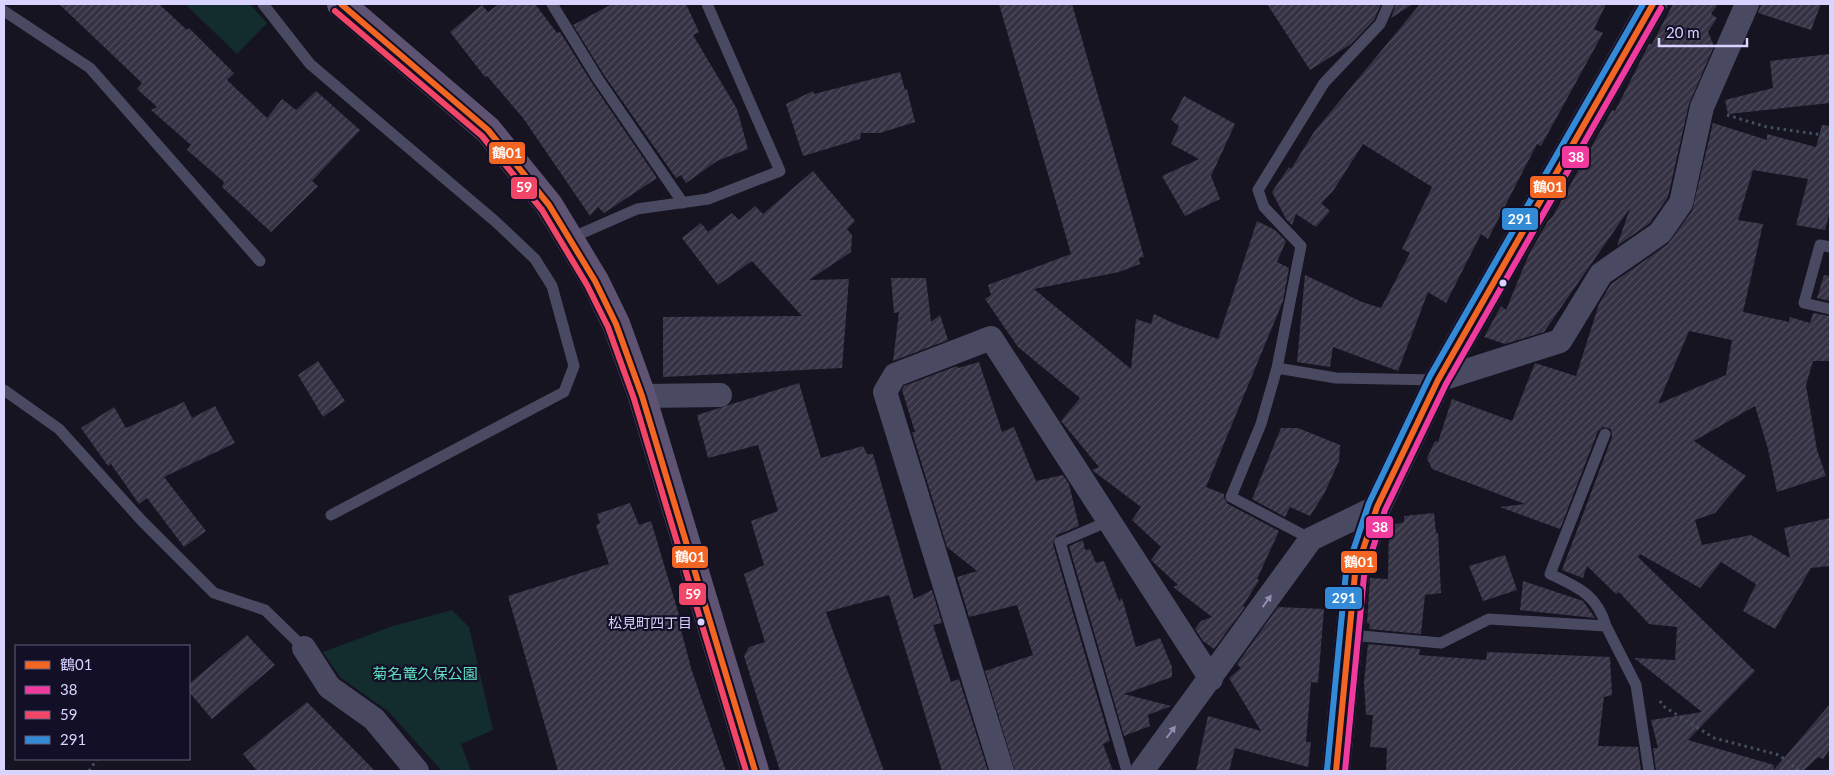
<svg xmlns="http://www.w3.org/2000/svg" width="1834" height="775" font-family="Lato,'Noto Sans JP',sans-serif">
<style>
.green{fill:#132c2d}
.building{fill:url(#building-hatch);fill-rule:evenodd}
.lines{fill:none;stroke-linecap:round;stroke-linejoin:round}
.path{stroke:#44505f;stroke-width:3;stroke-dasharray:2.5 4;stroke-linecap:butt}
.service{stroke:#4a4962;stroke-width:11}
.minor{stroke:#4a4962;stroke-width:24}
.primary{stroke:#5e5373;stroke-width:28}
.bus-1-casing{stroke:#130f26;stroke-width:10}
.bus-2-casing{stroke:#130f26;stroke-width:10}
.bus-3-casing{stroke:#130f26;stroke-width:10}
.bus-4-casing{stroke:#130f26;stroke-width:10}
.bus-1{stroke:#f26522;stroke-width:6}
.bus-2{stroke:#f13a9d;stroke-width:6}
.bus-3{stroke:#f34667;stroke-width:6}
.bus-4{stroke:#338bd7;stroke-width:6}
.oneway{fill:#928eb0}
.bus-dot{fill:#d9d4ff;stroke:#130f26;stroke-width:2}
.labels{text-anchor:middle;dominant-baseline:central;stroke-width:4.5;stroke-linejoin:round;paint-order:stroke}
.bus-label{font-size:14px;fill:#d9d4ff;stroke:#130f26;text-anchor:end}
.park-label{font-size:15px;fill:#5fe0c0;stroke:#130f26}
.line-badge{stroke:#130f26;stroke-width:2}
.badge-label{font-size:14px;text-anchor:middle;font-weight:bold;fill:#fff}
</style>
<defs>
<pattern id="building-hatch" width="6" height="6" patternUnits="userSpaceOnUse" patternTransform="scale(1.25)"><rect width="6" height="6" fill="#343243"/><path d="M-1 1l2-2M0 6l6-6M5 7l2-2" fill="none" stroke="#514f5f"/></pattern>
</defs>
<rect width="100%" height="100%" fill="#161421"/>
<path class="green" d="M185,4H250L267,23L237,54Z
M452,610L469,627L493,730L461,744L471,771H442L389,712L340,677L323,652L393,626Z"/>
<path class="building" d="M59,4H159L187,30L189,28L234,73L227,80L267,118L282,99L296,110L316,91L360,130L312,181L318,186L271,232L222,187L224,182L187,150L191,145L151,110L157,107L137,89L142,83Z
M499,4H535L557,33L560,32L592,83L657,178L604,213L598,207L590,216L523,118L487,76L485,77L450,32L482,5L488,12Z
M612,4H686L699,32L693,35L737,109L748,149L717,161L686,183L681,175L676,178L604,75L573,25Z
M999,4H1072L1144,257L1139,258L1140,264L1119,272L1034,289L1131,369L1136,319L1151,324L1154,314L1173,323L1218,339L1257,221L1275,230L1286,241L1277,262L1289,268L1283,301L1206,487L1224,494V498L1228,504L1279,531L1257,579L1259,580L1243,606L1245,607L1214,649L1203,641L1195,629L1201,621L1212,617L1173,587L1178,585L1151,560L1161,547L1132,520L1141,507L1092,470L1099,467L1061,421L1080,398L1018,347L985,299L991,295L988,285L1071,254Z
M1267,4H1381L1374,20L1351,44L1310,70Z
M1396,4H1413L1391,18Z
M1420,4H1606L1594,29L1603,33L1541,146L1537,144L1488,239L1481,234L1446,303L1428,292L1398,371L1333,347L1330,367L1297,362L1305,275L1362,302L1381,308L1410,253L1402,249L1432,187L1363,144L1333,191L1321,203L1330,211L1316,227L1296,214L1292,225L1286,219L1272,192L1289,167L1291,169L1314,132Z
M1673,4H1718L1711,14L1717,18L1708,32L1714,46L1689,104L1668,197L1650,223L1617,246L1630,208L1544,332L1505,344L1484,337L1501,306L1506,310L1529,254L1548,221L1553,216L1612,110L1615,111L1649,44H1652Z
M1761,4H1821L1811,30L1758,13Z
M1830,54V103L1728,114L1725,100L1773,88L1770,61Z
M900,72L905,90L907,89L915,122L880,133H861L860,139L803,156L786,104L813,91L814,94Z
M1184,96L1235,124L1211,176L1220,199L1185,216L1162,176L1199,159L1171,144L1179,126L1171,120Z
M1713,123L1767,140V134L1816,147L1822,125L1830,126V211L1825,230L1796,225L1808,179L1753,170L1738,220L1763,224L1743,312L1789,322L1790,317L1810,323L1813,313L1830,316V361H1813L1806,385L1817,450L1826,476L1777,492L1768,449L1755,406L1694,441L1746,476L1715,513L1695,520L1702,545L1751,535L1790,558L1784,528L1830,518V566L1811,568L1775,629L1743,611L1756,584L1721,562L1700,588L1640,554L1638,557L1755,671L1688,740L1774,765L1773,771L1830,704V749L1823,759L1818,757L1803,771H1656L1653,748H1658L1651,720L1702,712L1634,658L1675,660L1677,627L1649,624L1619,592L1616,594L1587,566L1583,578L1562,570L1612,437L1611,429L1603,427L1598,431L1560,529L1500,507L1525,504L1432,469L1427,458L1435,441L1438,442L1452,399L1512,421L1535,363L1576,376L1599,304L1611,284L1668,244L1692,211ZM1689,331L1732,340L1726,375L1658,404Z
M813,171L855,221L847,229L852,235L851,252L809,280L849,279L842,368L663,377V317L802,316L752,261L718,285L682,238L701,223L708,232L732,213L739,220L755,206L763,214Z
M1824,275L1830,276V301L1817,298Z
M891,278H926L931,322L940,315L948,340L893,361L899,312L894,313Z
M318,361L345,401L323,417L298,375Z
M979,362L1002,432L1014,427L1036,481L1063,475L1069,484L1079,526L1057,535L1053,544L1110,741L1103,744L1113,771H1015L985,671L1033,655L1017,605L969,617L957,577L977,571L947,547L912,432H915L902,390L904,386L957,366L958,368Z
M799,383L821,458L863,446L867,454H873L914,599L932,590L942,623L933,625L951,682L959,679L988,771H942L889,595L826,612L884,771H780L744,656L749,647L765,642L744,574L764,565L751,521L778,511L758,445L708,458L697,415Z
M184,402L192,418L215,406L235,443L164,477L206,531L184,547L147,498L139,504L111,464L108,466L81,428L114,407L126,428Z
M1281,428H1298L1340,445L1339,461L1324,494L1310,516L1290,507L1285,517L1252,499Z
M630,503L639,525L651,521L682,625L680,626L691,668L726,771H558L508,596L609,564L596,525L600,523L597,514Z
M1434,513L1436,533H1438L1441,593L1425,595L1421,634L1369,629L1370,624L1367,623L1370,578L1388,579L1389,526L1404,522V516Z
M1083,540L1085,550L1090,549L1096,563L1104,561L1119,601L1122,598L1136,647L1160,638L1172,667V677L1124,694L1171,706L1148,715L1150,726L1124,736L1069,546Z
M1505,555L1517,590L1483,601L1469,566Z
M1523,581L1583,601L1595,618L1520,610Z
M1278,607L1324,609L1318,683L1311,682L1306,742H1311L1308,767L1235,748L1229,771H1196L1208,716L1261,731L1229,678L1241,668L1237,664Z
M247,635L275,665L212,719L189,692V684Z
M1368,644L1420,649L1419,655L1486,660L1487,652L1610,657L1612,695L1604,697L1598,746L1638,747L1641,771H1386L1387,748L1370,747L1373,715H1366L1364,682Z
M307,702L375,771H257L243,754Z"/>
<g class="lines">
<path class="path" d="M1727,115L1767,127L1830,136
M1660,701L1663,706L1714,738L1779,755L1799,771
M89,771L97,759"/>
<path class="service" d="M263,4L310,64L496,222L535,259L552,286L574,366L564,392L331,515
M552,4L598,79L683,203
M4,11L90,68L260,261
M571,238L637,209L708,199L780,171L707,4
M1830,247L1820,245L1804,303L1830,309
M1277,368L1336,378L1437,380
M4,390L59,429L142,521L214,593L265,610L304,648
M1605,434L1550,574C1577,587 1597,594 1606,626
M1109,521L1060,542L1127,771
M1311,539L1231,497L1261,424L1277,368L1301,246L1264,207L1258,190L1324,83L1380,24L1389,4
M1350,635L1441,643L1489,619L1606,626L1636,685L1649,771"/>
<path class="minor" d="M1438,380L1560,341L1601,274L1660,233L1681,203L1702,107L1747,4
M642,396L720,395
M304,648L329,687L374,719L417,771
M1002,771L885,392L895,375L991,338L1211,679
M1142,771L1311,539L1377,507"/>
<path class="primary" d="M341,4L488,130L549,205L595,281L616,324L642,396L755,771
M1336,771L1355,574L1377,507L1438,380L1653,4"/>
<defs>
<path id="bus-1" d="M341,4L488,130L549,205L595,281L616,324L642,396L755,771
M1336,771L1355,574L1377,507L1438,380L1653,4"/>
<path id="bus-2" d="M1345,771L1364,576L1385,510L1446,384L1661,8"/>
<path id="bus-3" d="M335,11L482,136L542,210L587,285L608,327L634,399L746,771"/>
<path id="bus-4" d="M1327,770L1346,572L1369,503L1430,376L1643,4"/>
</defs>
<use href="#bus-1" class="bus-1-casing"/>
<use href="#bus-2" class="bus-2-casing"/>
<use href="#bus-3" class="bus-3-casing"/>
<use href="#bus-4" class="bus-4-casing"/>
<use href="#bus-1" class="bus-1"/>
<use href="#bus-2" class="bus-2"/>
<use href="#bus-3" class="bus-3"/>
<use href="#bus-4" class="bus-4"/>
</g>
<defs><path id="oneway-solid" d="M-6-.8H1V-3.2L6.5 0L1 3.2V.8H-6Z" transform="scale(1.25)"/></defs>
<g class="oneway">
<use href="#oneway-solid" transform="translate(1267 601) rotate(-54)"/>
<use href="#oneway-solid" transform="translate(1171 732) rotate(-53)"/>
</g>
<g class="bus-dot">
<circle cx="1503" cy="283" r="4.5"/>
<circle cx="701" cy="622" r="4.5"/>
</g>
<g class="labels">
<g class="bus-label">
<text x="692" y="622">松見町四丁目</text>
</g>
<g class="park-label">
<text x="425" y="673">菊名篭久保公園</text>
</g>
</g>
<g class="line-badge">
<rect x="488" y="141" width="38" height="24" rx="5" fill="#f26522"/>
<rect x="1561" y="145" width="29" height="24" rx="5" fill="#f13a9d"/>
<rect x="1529" y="175" width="38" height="24" rx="5" fill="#f26522"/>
<rect x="510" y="176" width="28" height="24" rx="5" fill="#f34667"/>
<rect x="1501" y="207" width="38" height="24" rx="5" fill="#338bd7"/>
<rect x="1365" y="515" width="29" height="24" rx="5" fill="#f13a9d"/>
<rect x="671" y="545" width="38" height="24" rx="5" fill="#f26522"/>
<rect x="1340" y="550" width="38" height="24" rx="5" fill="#f26522"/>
<rect x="678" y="582" width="29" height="24" rx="5" fill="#f34667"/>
<rect x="1324" y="586" width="39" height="24" rx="5" fill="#338bd7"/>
</g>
<g class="badge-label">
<text x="507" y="158">鶴01</text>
<text x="1576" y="162">38</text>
<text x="1548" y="192">鶴01</text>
<text x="524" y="192">59</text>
<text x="1520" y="224">291</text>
<text x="1380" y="532">38</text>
<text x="690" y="562">鶴01</text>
<text x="1359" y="567">鶴01</text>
<text x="693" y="599">59</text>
<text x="1344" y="603">291</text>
</g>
<rect width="1834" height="775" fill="none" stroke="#d9d4ff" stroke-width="10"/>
<rect x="15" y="645" width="175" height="115" fill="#130f26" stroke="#625e7d"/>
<rect x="25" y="661" width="25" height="8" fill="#f26522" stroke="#625e7d"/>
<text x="60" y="670" font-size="15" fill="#d9d4ff">鶴01</text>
<rect x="25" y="686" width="25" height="8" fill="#f13a9d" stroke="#625e7d"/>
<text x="60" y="695" font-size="15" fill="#d9d4ff">38</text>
<rect x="25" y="711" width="25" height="8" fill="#f34667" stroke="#625e7d"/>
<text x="60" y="720" font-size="15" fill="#d9d4ff">59</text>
<rect x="25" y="736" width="25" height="8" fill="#338bd7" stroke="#625e7d"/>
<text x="60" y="745" font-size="15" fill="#d9d4ff">291</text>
<path d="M1659 38v8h88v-8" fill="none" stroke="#d9d4ff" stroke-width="2.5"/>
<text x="1666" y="38" font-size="15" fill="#d9d4ff" stroke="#130f26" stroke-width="4" paint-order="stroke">20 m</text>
</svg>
